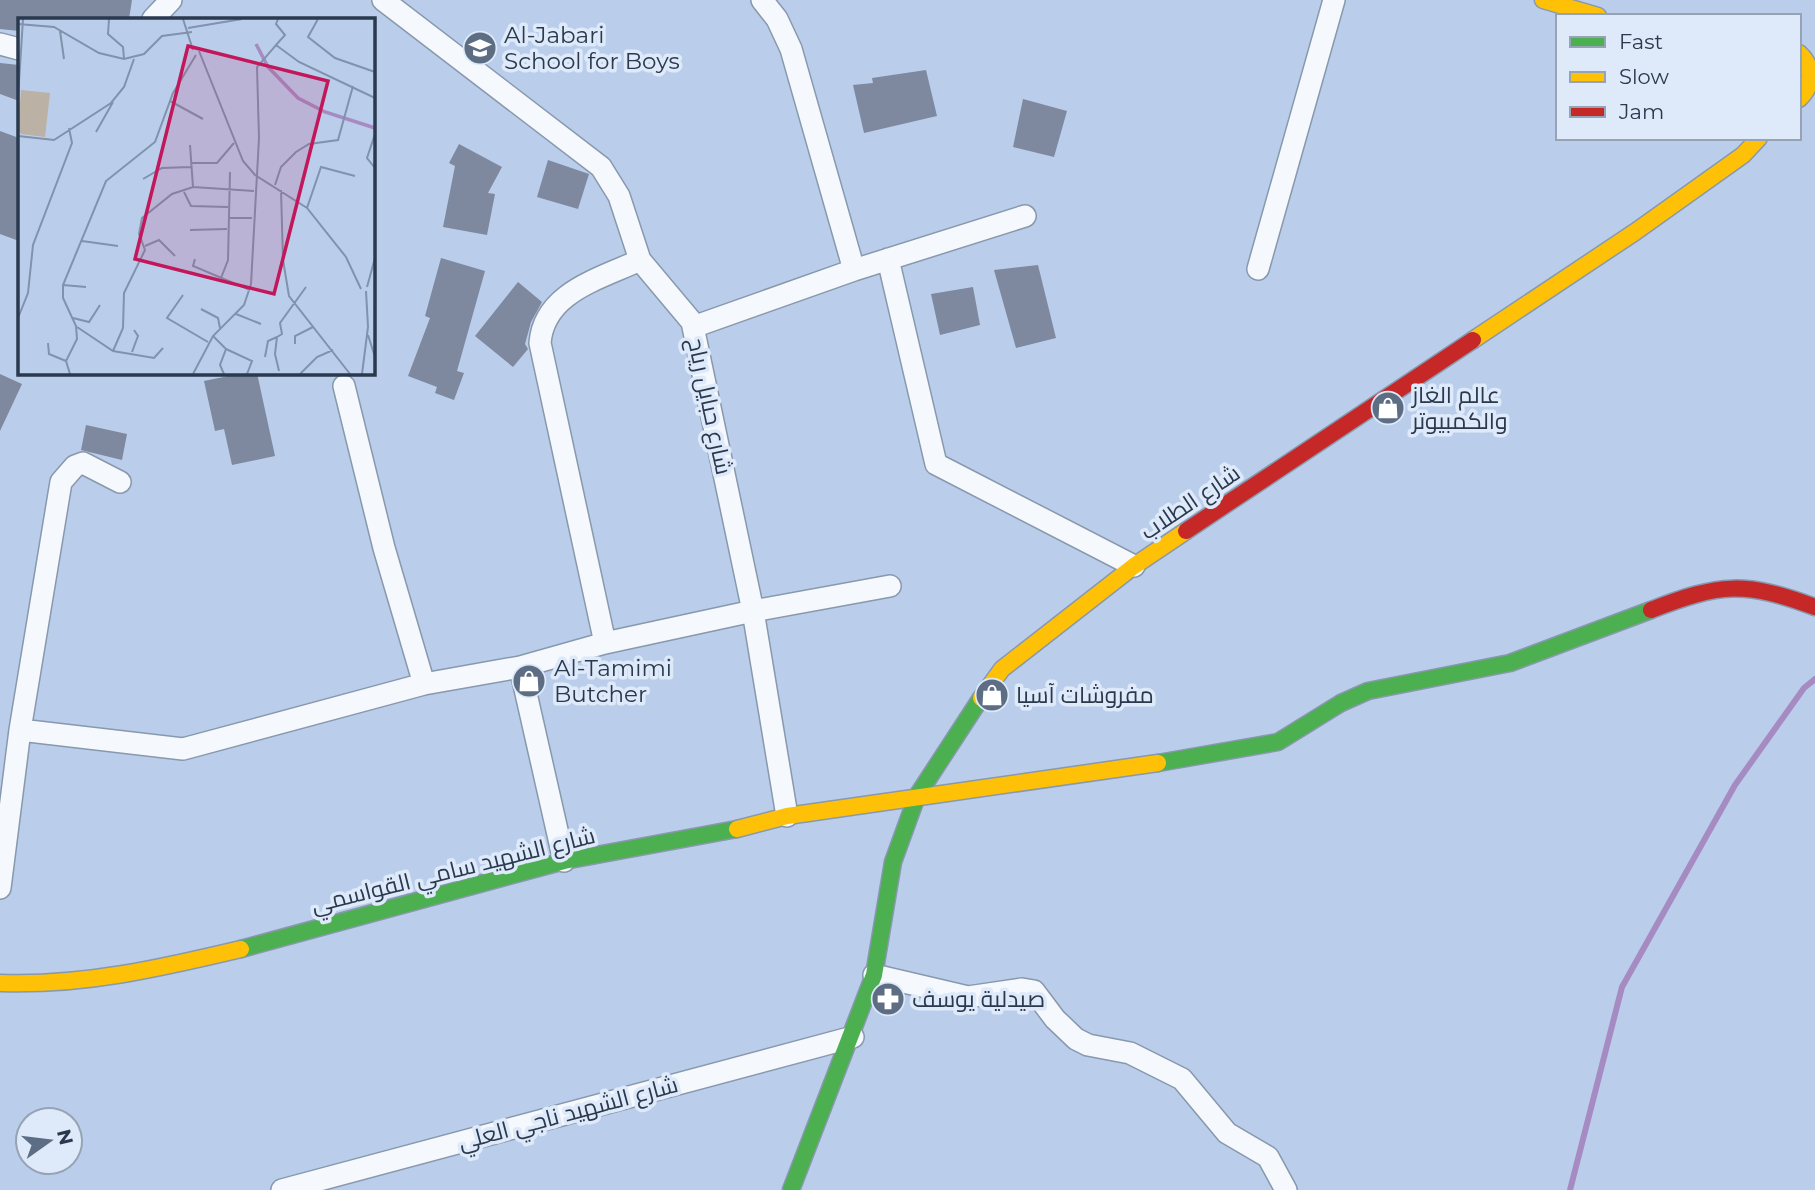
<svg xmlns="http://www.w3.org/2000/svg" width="1815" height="1190" font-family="Montserrat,Cairo,sans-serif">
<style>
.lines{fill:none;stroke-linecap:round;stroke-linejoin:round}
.stream{stroke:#a68bc2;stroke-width:6}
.building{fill:#7e889f}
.street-casing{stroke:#8898ad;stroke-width:24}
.fast-casing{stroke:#8898ad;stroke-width:19}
.slow-casing{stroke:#8898ad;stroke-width:19}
.jam-casing{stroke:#8898ad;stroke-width:19}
.street{stroke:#f5f8fc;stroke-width:21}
.fast{stroke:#4caf50;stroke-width:16}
.slow{stroke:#ffc107;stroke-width:16}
.jam{stroke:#c62828;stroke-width:16}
.labels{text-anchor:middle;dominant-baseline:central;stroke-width:7;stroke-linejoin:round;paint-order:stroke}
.poi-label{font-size:23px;fill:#2a394d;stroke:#deeafa;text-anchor:start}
.street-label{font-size:23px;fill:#2a394d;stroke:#deeafa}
.inset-river{fill:none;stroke:#a68bc2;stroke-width:3.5}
.inset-road{fill:none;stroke:#8092ac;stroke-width:2}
.view{fill:#c2185b;fill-opacity:0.15;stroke:#c2185b;stroke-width:3.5}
.inset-edge{fill:none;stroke:#2a394d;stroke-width:3.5}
</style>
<rect width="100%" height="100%" fill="#baceeb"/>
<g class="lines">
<path class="stream" d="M1570,1190L1622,987L1735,785L1804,688L1815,679"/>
</g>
<path class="building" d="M0,0H132L129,19H19V31L0,29Z
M0,63L19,65V101L0,94Z
M926,70L937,116L864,133L853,85L873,83L872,78Z
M1023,99L1067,111L1054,157L1013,147Z
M0,131L19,138V241L0,234Z
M459,144L502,167L488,193L495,194L487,235L443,227L455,166L449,163Z
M548,160L589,174L578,209L537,197Z
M441,258L485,271L457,371L464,373L454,400L435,393L437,387L408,376L430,318L425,316Z
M1038,265L1056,338L1016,348L994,270Z
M518,282L542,302L531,322L525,344L528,349L513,367L475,336Z
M973,287L980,325L940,335L931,294Z
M243,373H257L275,456L232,465L224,429L215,431L204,381Z
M0,374L22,384L0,431Z
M86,425L127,434L122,460L81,450Z"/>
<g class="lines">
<defs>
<path id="street" d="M383,0L601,167L619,196L640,260L692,322L753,611L787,816
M762,0L777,19L791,49L854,270
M153,19L171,0
M0,44L19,49
M888,259L936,464L1134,566
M1258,269L1334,0
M693,327L854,270L1025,216
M344,386L384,548L424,684
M605,643L540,343C544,292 600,279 640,260
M520,667L564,861
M20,730L183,749L424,684L520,667L605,643L753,611L890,586
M0,888L20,730L61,482L75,466L83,463L120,482
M874,975L968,997L1022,989L1034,991L1055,1019L1076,1039L1088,1045L1130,1053L1182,1079L1227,1133L1268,1157L1286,1190
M282,1190L853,1037"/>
<path id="fast" d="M1158,763L1278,742L1341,703L1368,691L1510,663L1651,610
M241,949L564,861L737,829
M791,1190L874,975L893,862L917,796L981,698"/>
<path id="slow" d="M1543,0L1598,16
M1799,53C1814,67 1814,85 1799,99
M1473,340L1635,232L1743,155L1759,138
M981,698L1002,669L1134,566L1186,531
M737,829L787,816L1158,763
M0,983C83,986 161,968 241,949"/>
<path id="jam" d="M1186,531L1473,340
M1651,610C1720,583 1745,581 1815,607"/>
</defs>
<use href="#street" class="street-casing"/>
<use href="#fast" class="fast-casing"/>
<use href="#slow" class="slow-casing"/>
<use href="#jam" class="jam-casing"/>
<use href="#street" class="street"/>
<use href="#fast" class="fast"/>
<use href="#slow" class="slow"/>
<use href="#jam" class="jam"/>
</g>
<defs>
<symbol id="school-disc" viewBox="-11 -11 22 22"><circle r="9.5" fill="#5c6d84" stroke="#deeafa"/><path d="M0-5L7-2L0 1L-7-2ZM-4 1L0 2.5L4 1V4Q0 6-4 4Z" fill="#fff"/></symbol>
<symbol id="shop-disc" viewBox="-11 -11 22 22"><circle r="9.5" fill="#5c6d84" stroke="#deeafa"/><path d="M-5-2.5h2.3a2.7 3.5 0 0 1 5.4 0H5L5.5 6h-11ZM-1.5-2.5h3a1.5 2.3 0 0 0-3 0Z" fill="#fff"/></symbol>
<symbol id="pharmacy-disc" viewBox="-11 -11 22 22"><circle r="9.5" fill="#5c6d84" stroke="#deeafa"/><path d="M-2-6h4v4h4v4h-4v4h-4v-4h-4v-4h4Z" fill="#fff"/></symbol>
</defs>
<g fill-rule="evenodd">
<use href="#school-disc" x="461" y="29" width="38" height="38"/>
<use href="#shop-disc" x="1369" y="389" width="38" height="38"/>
<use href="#shop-disc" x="510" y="662" width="38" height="38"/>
<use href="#shop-disc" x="973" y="676" width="38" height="38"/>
<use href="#pharmacy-disc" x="869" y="980" width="38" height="38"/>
</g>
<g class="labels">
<g class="poi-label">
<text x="504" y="35">Al-Jabari<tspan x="504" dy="26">School for Boys</tspan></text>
<text x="1412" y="395">عالم الغاز<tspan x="1412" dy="26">والكمبيوتر</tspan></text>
<text x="554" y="668">Al-Tamimi<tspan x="554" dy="26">Butcher</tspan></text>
<text x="1016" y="695">مفروشات آسيا</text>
<text x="912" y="999">صيدلية يوسف</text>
</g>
<g class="street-label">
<text transform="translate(710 406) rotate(78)">شارع حبايل رياح</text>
<text transform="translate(1190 502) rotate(-34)">شارع الطلاب</text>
<text transform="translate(453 870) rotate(-14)">شارع الشهيد سامي القواسمي</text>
<text transform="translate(568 1113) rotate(-15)">شارع الشهيد ناجي العلي</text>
</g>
</g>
<g transform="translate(18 18)">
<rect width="357" height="357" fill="#baceeb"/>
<path d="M3,72L32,75L27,119L3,116L0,111Z" fill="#bbb1a4"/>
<path class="inset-river" d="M238,26L250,49L280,80L307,94L357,110"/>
<path class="inset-road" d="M91,1L90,16L105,29L106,41M165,1L175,32M300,1L290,19L317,40L357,54M0,6L36,9L81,35L106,41L126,36L144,18L174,14M170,10L224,1M42,13L46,41M258,27L267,17L258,6L260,1M181,33L225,143L237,157L289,190L328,239L343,271M0,80L5,1M152,83L185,101M78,114L95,84M357,116L349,140L357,150M0,118L36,122L93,85L106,69L116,41M172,127L175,169M173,145H199L216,125M125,161L144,150L173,149M257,167L263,149L278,134L291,126L320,122L335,68M263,172L265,242L271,278L332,356M166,174L173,188L210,189M289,190L303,149L337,158M210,200H234M172,212L209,211M64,223L100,228M127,228L141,222L157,238M177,241L175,248L232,272M203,260L210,242L212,154M45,267L68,269M349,269L357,240M165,277L149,300L190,324M183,291L200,300L202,310M218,296L243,306M0,300L10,275L15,227L54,125L51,110M55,300L71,304L82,287M59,309L95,333L136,340L145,330M350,317L357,339M195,318L208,331L202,347L206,356M30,325L31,336L48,343M277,326V318L295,309M208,331L234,343L229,356M95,333L105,310L106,275L127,232L121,216L124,200L154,176L175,169L236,173M114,334L120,318L116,312M247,339L250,323L259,319M261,353L257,336L259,319L264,316L262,305L288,269M52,356L48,343L59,321L58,308L45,280V267L88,163L137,124L155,75L178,37M175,356L195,318L226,287L233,266L241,120L239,49L258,27L281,44L357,80M282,356L299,339L315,332M344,356L350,309L348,273"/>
<path class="view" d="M170,28L310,63L256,276L117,241Z"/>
<rect width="357" height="357" class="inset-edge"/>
</g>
<rect x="1556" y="14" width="245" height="126" fill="#deeafa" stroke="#96a3b5" stroke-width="2"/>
<rect x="1570" y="37" width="35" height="10" fill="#4caf50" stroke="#96a3b5" stroke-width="2"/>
<text x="1619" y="49" font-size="21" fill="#2a394d">Fast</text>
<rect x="1570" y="72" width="35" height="10" fill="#ffc107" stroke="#96a3b5" stroke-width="2"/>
<text x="1619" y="84" font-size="21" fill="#2a394d">Slow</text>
<rect x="1570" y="107" width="35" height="10" fill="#c62828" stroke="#96a3b5" stroke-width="2"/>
<text x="1619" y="119" font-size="21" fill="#2a394d">Jam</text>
<g transform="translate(49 1141) rotate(76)"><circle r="33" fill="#deeafa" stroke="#96a3b5" stroke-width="2"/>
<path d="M0-5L12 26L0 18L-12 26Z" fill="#5c6d84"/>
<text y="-10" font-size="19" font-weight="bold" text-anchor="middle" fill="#2a394d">N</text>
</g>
</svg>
